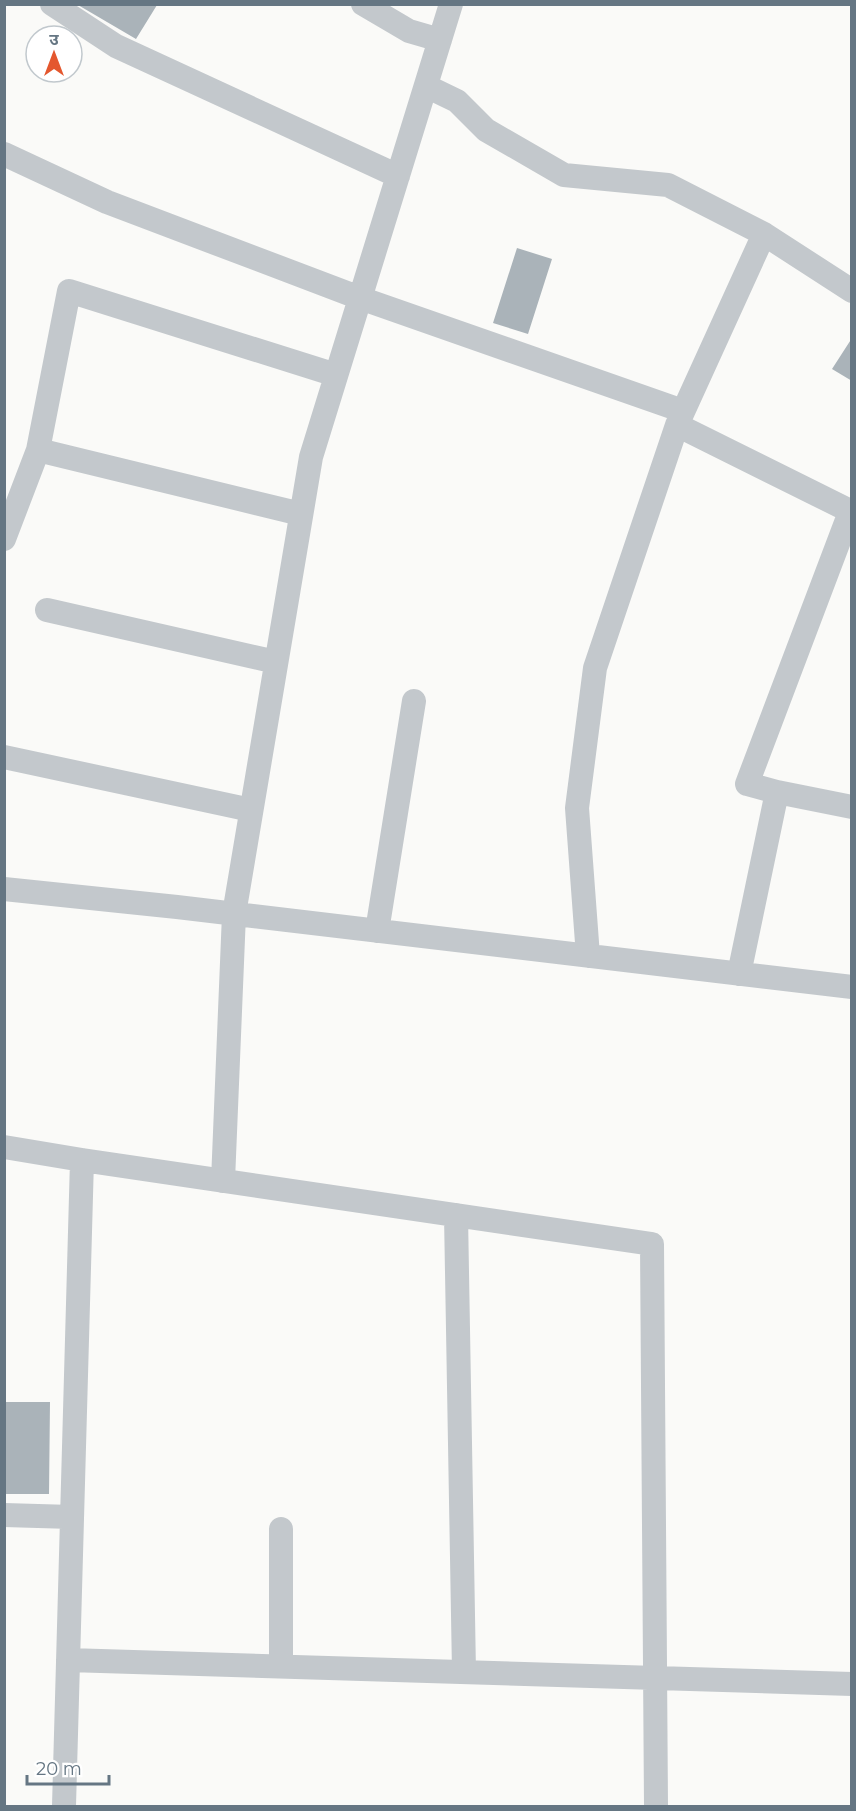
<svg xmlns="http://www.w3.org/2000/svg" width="856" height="1811" font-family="Montserrat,'Noto Sans Devanagari',sans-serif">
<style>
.building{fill:#aab3b9}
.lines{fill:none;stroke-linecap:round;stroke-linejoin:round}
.street{stroke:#c3c8cc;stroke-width:24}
</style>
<rect width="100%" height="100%" fill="#fafaf8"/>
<path class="building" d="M78,5H157L136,39Z
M517,248L552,259L528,334L493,323Z
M852,338V381L832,369Z
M4,1402H50L49,1494H4Z"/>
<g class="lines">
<path class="street" d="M52,4L116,46L398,176
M363,4L409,31L440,40
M426,86L457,101L486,130L564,175L668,185L764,234L852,291
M4,154L107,202L360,298L683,411
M677,425L852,512
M38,450L301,514
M850,512L747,784L777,792L852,807
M4,539L38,450L69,291L336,375
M47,610L276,662
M4,757L251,810
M4,889L177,907L852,987
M377,931L414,701
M588,956L577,808L595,668L677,425L764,234
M739,974L777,792
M4,1147L82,1160L652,1244L656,1806
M223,1181L234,914L311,457L451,4
M456,1215L464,1672
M4,1515L72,1517
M68,1660L852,1684
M281,1666V1529
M64,1806L82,1160"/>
</g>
<rect width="856" height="1811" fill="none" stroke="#657683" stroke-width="12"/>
<g transform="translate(54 54)"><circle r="28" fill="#ffffff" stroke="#c1c8cd" stroke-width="1.5"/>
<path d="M0-4.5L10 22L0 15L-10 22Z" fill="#e4572e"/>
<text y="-9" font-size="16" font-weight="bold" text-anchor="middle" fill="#657683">उ</text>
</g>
<path d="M27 1775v9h82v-9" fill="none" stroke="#657683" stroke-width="3"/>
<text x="36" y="1775" font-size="18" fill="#657683" stroke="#ffffff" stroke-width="4.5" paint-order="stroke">20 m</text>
</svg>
